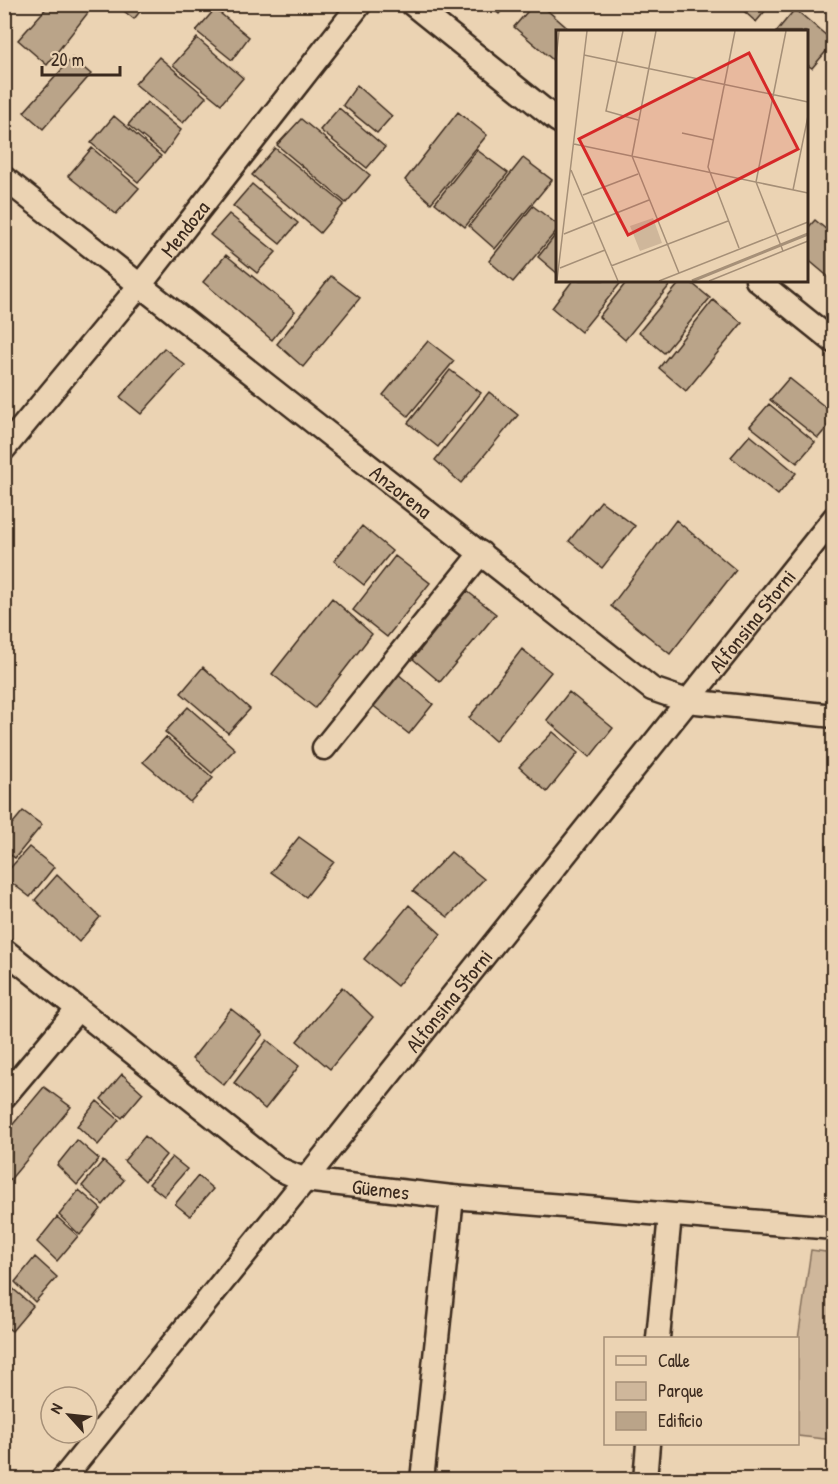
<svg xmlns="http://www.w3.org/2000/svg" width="838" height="1484" font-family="'Patrick Hand',sans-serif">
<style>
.green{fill:#cfb79b;stroke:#85705c;stroke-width:1.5}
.building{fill:#baa489;stroke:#3b2a1e;stroke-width:1.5}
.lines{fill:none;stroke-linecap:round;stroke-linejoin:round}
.street-casing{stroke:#3b2a1e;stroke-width:27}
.street{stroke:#ebd3b3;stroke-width:22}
.labels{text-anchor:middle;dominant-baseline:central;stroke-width:5;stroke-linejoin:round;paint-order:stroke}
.street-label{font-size:21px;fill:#3b2a1e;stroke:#ebd3b3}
.inset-river{fill:none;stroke:#a69078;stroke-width:3}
.inset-road{fill:none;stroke:#a58f77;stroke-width:1.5}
.view{fill:#d62828;fill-opacity:0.15;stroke:#d62828;stroke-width:3}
.inset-edge{fill:none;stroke:#3b2a1e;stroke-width:3}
</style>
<rect width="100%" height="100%" fill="#ebd3b3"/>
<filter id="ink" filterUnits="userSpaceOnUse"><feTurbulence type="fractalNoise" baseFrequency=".0167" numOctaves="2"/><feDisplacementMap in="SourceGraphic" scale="12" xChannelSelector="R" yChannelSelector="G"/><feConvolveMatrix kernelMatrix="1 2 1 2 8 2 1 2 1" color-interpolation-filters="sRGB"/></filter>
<g filter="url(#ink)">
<path class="green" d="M811,1250L833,1253V1440L798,1436V1339Z"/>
<path class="building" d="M50,4L94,5L47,65L18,40Z
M115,4H146L134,19Z
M487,4H507L499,14Z
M534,4H540L572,32H558V55L553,60L514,27Z
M736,4H771L756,22Z
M215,9L249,37L232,60L196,31Z
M795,9L834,42L812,68L806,64V32H776Z
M197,38L243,78L221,104L173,65Z
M159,57L206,97L183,123L135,84Z
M72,58L91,74L43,129L24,112Z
M357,85L392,116L377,133L343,105Z
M147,102L181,130L164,154L128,125Z
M339,108L385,147L367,168L320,130Z
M458,112L487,135L431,203L405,180Z
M114,116L161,156L138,182L91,143Z
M301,119L370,175L346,203L277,145Z
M92,148L139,188L116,214L68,176Z
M275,148L344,204L320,233L252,175Z
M477,150L508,173L465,227L435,203Z
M523,158L552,180L495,249L469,226Z
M252,184L298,223L280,244L233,206Z
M533,206L558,225V229L513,282L489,261Z
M229,214L276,252L257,273L210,235Z
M815,220L834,236V276L831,279L806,258V230Z
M558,232V274L538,257Z
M226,255L295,311L272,340L203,282Z
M331,276L360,298L303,367L277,344Z
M573,280H623L581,332L552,308Z
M628,280H674L625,340L599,317Z
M682,280H688L710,298L664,353L639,332Z
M713,300L742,323L686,391L659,368Z
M428,341L454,361L408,416L383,395Z
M164,348L185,365L141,414L120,397Z
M450,370L481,393L438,447L408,423Z
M789,378L834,414V419L818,438L770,400Z
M489,392L518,415L461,483L435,460Z
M769,404L815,442L797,463L750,426Z
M750,435L796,473L778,495L731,457Z
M601,501L635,526L602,568L569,541Z
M676,520L736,570L670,654L611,606Z
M362,526L392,551L364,585L334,561Z
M395,556L430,583L387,637L353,610Z
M467,591L496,614L440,682L413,659Z
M332,598L372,634L315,708L272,674Z
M522,649L551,672L495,741L469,718Z
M203,667L250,709L228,733L181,693Z
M397,673L433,704L409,734L371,704Z
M569,692L613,728L590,757L547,720Z
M188,707L235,749L212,773L165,732Z
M553,732L578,753L547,792L519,767Z
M166,737L213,778L190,802L143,762Z
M23,811L42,825L15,858L4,851V817L13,823Z
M299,837L334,862L306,897L271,872Z
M29,847L54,867L30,897L4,877V875Z
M451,852L484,879L448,917L413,891Z
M57,875L100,917L79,942L35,900Z
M409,905L441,934L397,986L364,959Z
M342,987L373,1017L330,1069L297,1041Z
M231,1009L263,1034L224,1085L192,1059Z
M267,1040L299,1066L265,1109L234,1083Z
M122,1074L143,1093L122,1118L101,1099Z
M44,1087L71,1107L4,1187V1135Z
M97,1101L119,1120L98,1145L77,1126Z
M145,1136L166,1155L145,1181L124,1161Z
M77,1140L99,1159L77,1185L57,1165Z
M172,1157L187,1169L164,1196L149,1184Z
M103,1161L124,1180L103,1205L82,1186Z
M198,1176L213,1189L190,1216L175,1204Z
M79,1190L101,1209L80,1235L59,1215Z
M57,1217L78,1236L57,1261L37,1242Z
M35,1257L57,1277L35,1302L15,1282Z
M11,1287L33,1306L12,1331L4,1325V1295Z"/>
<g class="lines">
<defs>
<g id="street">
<path d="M412,4L558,121"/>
<path id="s1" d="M4,178L652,689L687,701L834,716"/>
<path d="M757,280L834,342"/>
<path id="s2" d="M4,449L141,284L360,4"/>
<path d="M324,748L481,553"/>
<path id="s3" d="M4,950L279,1169L305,1180L452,1197L834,1228"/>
<path d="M4,1097L78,1009"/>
<path d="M658,1338L670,1215"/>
<path id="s4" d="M62,1480L305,1180L834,518"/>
<path d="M422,1480L452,1197"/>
<path d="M645,1480L648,1444"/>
</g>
</defs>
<use href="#street" class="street-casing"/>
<use href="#street" class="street"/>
</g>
</g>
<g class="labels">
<g class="street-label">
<text stroke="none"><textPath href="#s2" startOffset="285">Mendoza</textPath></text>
<text stroke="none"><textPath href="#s1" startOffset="506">Anzorena</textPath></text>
<text stroke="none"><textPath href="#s4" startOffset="1102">Alfonsina Storni</textPath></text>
<text stroke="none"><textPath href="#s4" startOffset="616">Alfonsina Storni</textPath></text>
<text stroke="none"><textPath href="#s3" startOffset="456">Güemes</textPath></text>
</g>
</g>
<g transform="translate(556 30)">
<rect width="252" height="252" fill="#ebd3b3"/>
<path d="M97,188L106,213L84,221L74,196Z" fill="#cfb79b"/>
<path class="inset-river" d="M136,251L252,204"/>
<path class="inset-road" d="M67,1L50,81L82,90M100,1L76,126L123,243M179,1L152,137L183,218M28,25L252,72M0,30L3,1M126,103L158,110M18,114L252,163M15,140L62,251M237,160L252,86M27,165L82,144M8,204L93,170M227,221L200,152L230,1M55,236L172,191M4,238L49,220M1,250L31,1M103,251L252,192M153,251L252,211"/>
<path class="view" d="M193,23L242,119L72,205L23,109Z"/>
<rect width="252" height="252" class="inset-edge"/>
</g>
<rect width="838" height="1484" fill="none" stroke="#ebd3b3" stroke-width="24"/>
<rect x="12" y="12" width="814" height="1460" fill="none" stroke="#3b2a1e" stroke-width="2" filter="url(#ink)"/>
<rect x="604" y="1337" width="195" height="108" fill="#ebd3b3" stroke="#a58f77" stroke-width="1.5"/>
<rect x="616" y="1356" width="30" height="9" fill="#ebd3b3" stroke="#a58f77" stroke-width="1.5"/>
<text x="658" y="1367" font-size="18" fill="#3b2a1e">Calle</text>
<rect x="616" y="1382" width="30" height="18" fill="#cfb79b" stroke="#a58f77" stroke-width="1.5"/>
<text x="658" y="1397" font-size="18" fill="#3b2a1e">Parque</text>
<rect x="616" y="1412" width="30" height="18" fill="#baa489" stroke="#a58f77" stroke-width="1.5"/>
<text x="658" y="1427" font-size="18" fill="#3b2a1e">Edificio</text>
<g transform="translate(69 1415) rotate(297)"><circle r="28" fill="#ebd3b3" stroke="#a58f77" stroke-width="1.5"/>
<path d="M0-4.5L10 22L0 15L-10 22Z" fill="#3b2a1e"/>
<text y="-9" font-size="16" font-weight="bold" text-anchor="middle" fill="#3b2a1e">N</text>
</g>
<path d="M42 66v9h78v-9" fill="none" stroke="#3b2a1e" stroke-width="3"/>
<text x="51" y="66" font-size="18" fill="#3b2a1e" stroke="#ebd3b3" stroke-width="4.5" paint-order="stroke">20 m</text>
</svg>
